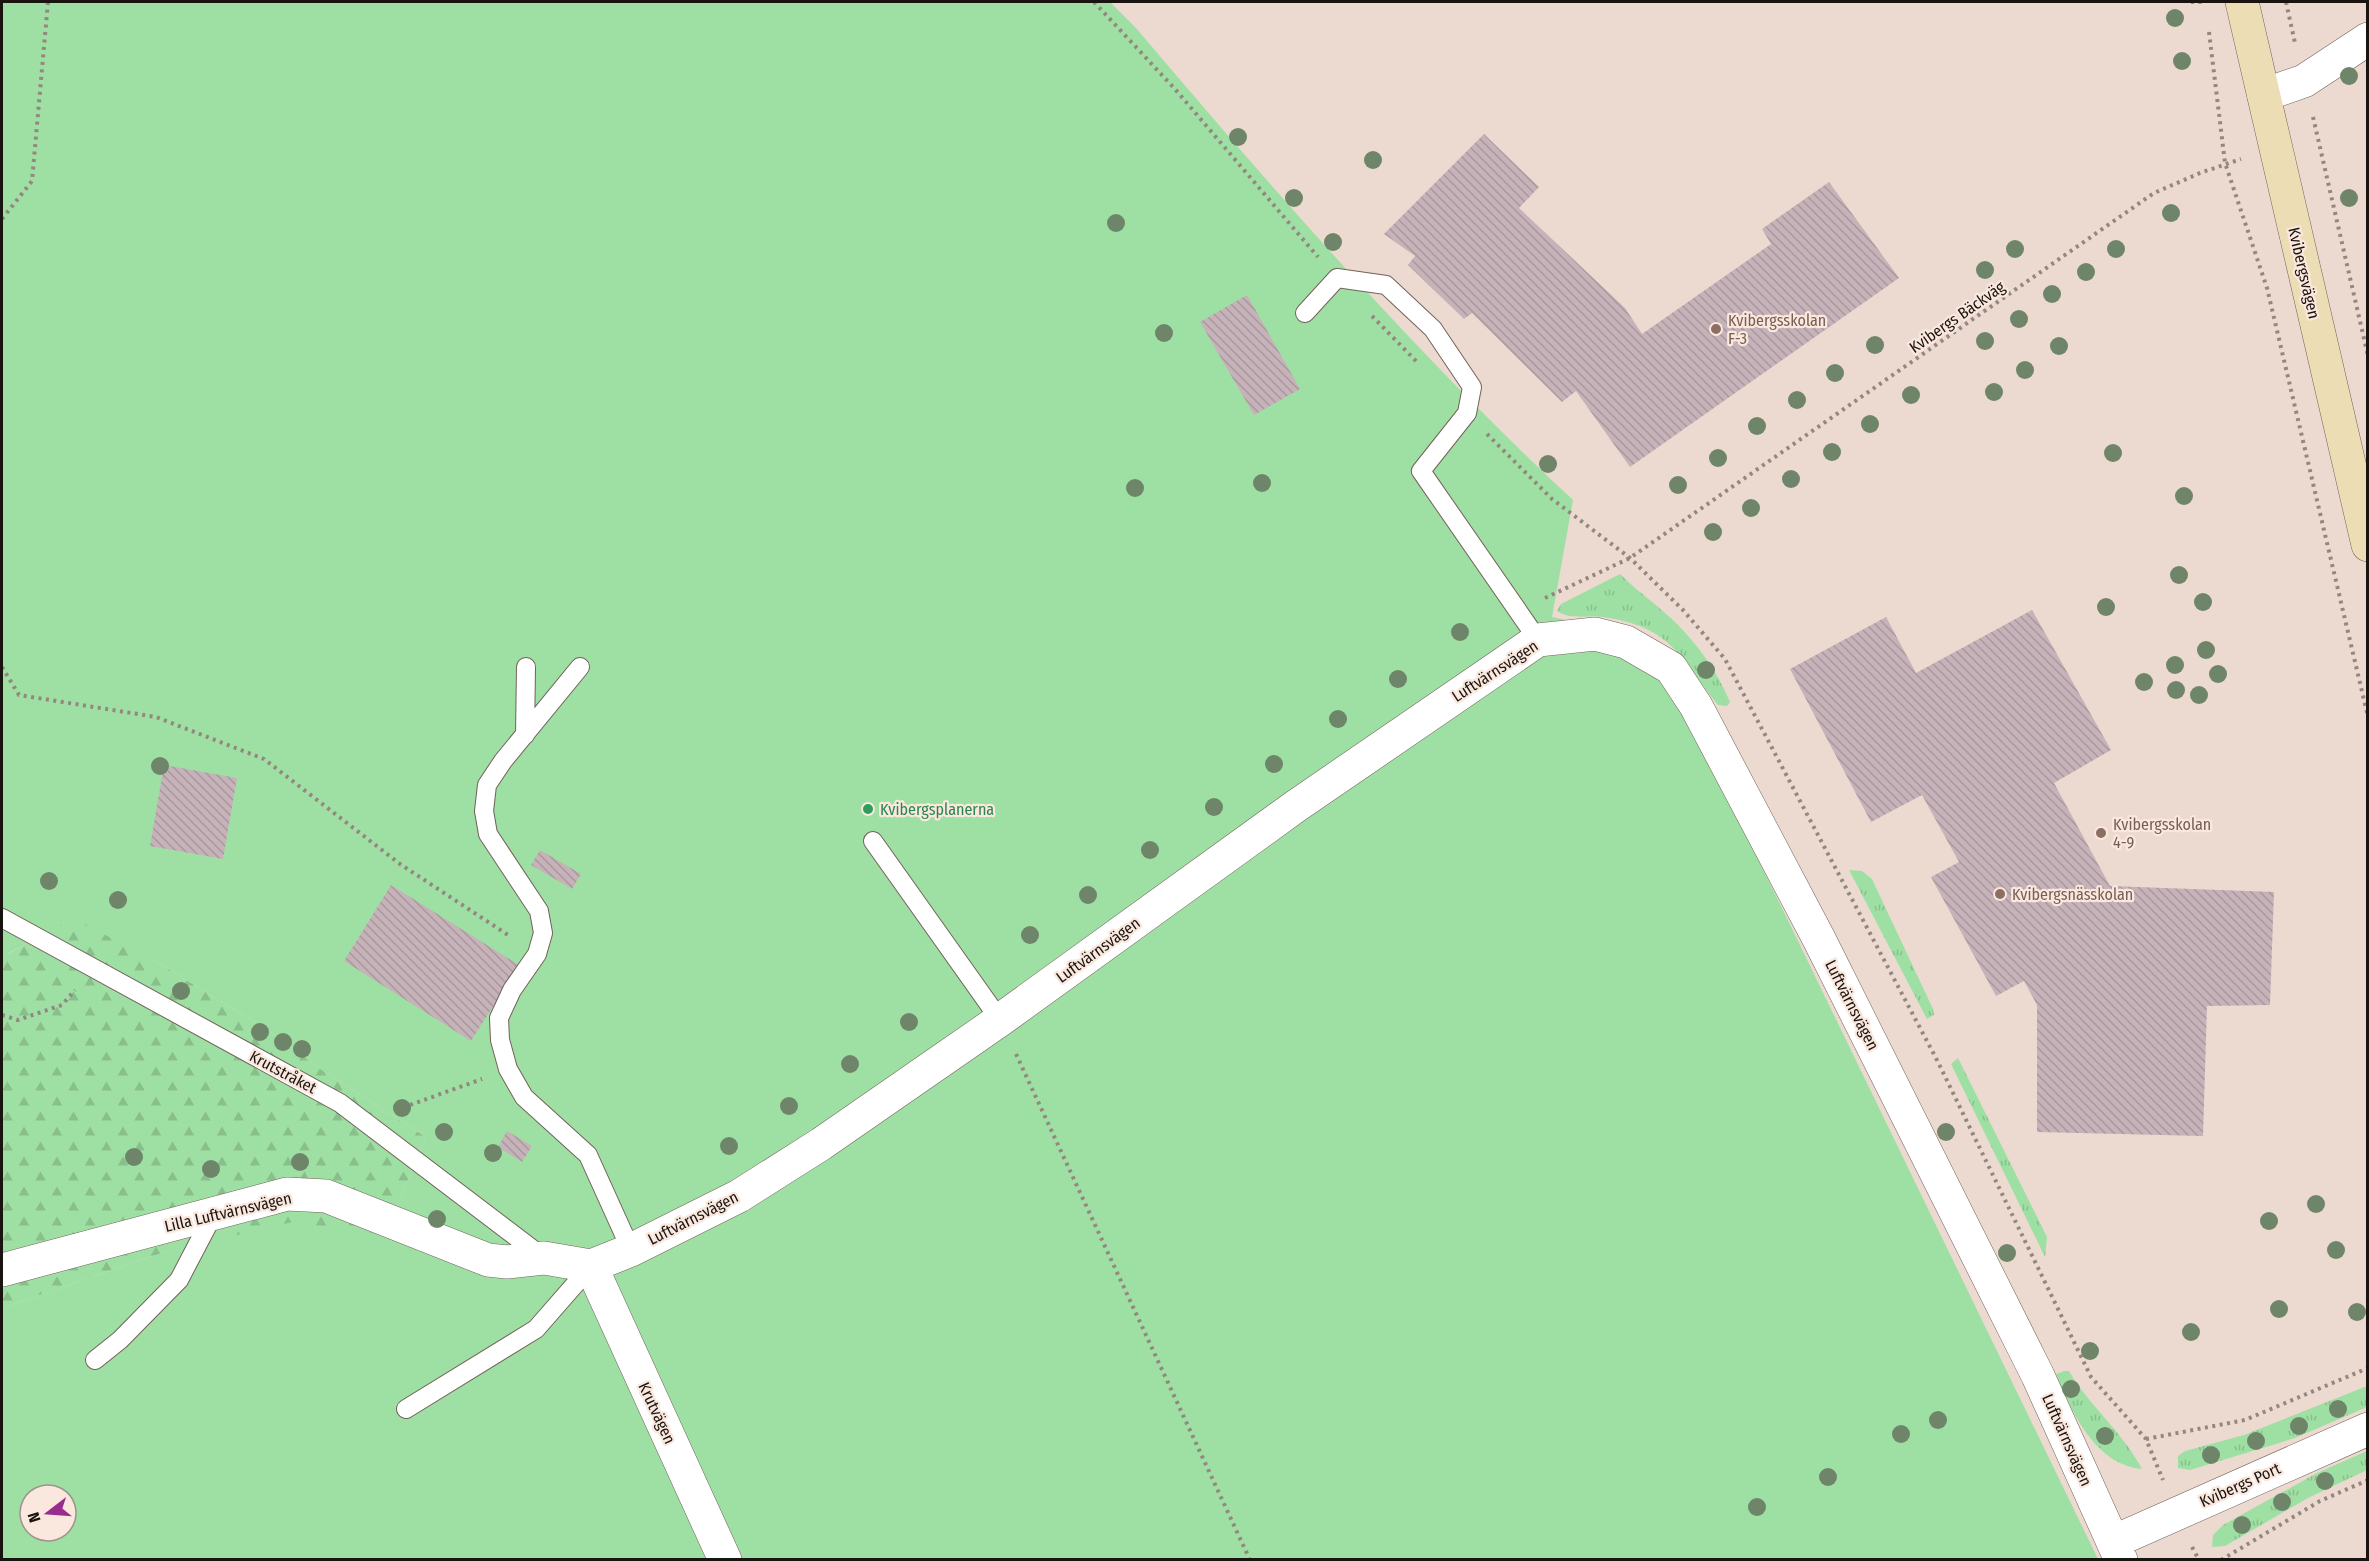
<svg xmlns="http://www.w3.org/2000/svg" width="2369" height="1561" font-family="'Fira Sans Condensed',sans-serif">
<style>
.grass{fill:url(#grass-tufts)}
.forest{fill:url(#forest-firs)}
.pitch{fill:#9ee0a3;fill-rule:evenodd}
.building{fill:url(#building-back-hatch)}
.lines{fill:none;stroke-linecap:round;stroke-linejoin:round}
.lane-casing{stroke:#72625a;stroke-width:20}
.street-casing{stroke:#72625a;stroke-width:34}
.secondary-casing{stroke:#72625a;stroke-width:34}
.path{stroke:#94877f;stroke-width:4;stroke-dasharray:3 4.5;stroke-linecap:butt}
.lane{stroke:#fff;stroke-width:18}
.street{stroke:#fff;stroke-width:33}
.secondary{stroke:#ecddb4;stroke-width:33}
.tree{fill:#6f8569}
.education-dot{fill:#8d6e63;stroke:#fae7dd;stroke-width:2}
.leisure-dot{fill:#2e9e5b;stroke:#fae7dd;stroke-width:2}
.labels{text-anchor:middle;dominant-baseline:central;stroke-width:4.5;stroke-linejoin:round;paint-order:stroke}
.street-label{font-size:16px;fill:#1a1410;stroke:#fae7dd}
.education-label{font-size:16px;fill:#785e54;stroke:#fae7dd;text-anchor:start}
.leisure-label{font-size:16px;fill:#27864d;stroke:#fae7dd;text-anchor:start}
</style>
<defs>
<pattern id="grass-tufts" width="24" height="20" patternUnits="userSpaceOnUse" patternTransform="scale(1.5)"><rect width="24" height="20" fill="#9ee0a3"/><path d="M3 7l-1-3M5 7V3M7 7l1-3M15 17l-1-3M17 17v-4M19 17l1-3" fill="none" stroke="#88bf8b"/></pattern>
<pattern id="forest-firs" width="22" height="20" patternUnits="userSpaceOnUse" patternTransform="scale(1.5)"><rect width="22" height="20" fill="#9ee0a3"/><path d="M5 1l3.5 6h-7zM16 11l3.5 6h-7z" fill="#88bf8b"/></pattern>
<pattern id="building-back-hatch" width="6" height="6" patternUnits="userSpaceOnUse" patternTransform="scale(1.5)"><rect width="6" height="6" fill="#c6b2b9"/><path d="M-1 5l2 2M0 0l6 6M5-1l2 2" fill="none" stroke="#aa989e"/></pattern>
</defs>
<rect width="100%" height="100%" fill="#ecdad0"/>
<path class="grass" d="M1620,574C1638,592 1659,606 1677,624C1699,646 1718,673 1730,702L1727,706L1718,705C1679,656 1672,627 1603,617C1587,615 1571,620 1557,611L1561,604Z
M1849,870L1862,871L1872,879L1933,1009L1934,1015L1927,1019Z
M1958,1058L2047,1237L2045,1257L1951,1064Z
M2064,1371H2069C2090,1407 2123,1432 2142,1469C2096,1465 2072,1413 2056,1374Z
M2367,1386V1407L2295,1438L2190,1470L2178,1468V1456L2185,1451L2244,1435Z
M2367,1451V1470L2308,1498L2225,1546L2212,1547L2213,1535L2223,1525L2317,1473Z"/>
<path class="forest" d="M74,917L165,967L269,1031L319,1068L426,1137L385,1235L165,1252L2,1308V952L8,954Z"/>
<path class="pitch" d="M2,2H1110L1136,28C1275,192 1416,354 1573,500L1552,617L1632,634L1681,700L2098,1559H2V1308L165,1252L292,1222L385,1235L426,1137L319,1068L269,1031L165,967L74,918L7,954L2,952ZM30,1495H66V1531H30Z"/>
<path class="building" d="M1484,134L1539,187L1519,208L1625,308L1642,334L1771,244L1762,229L1829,182L1899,278L1630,467L1576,391L1562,402L1472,313L1464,319L1408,265L1415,256L1384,234Z
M1247,295L1300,389L1254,415L1200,322Z
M2032,610L2111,750L2054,783L2110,886L2274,892L2270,1005L2207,1006L2203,1136L2037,1132V1005L2024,981L1996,996L1931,877L1959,862L1922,795L1871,822L1790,669L1886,617L1916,673Z
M164,765L237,778L223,859L150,846Z
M540,850L581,874L572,889L531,865Z
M391,885L519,965L471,1041L344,961Z
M507,1131L532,1146L522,1162L498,1147Z"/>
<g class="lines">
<defs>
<path id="lane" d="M1305,313L1337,278L1386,285L1433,329L1472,387L1467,413L1421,471L1538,640
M580,667L503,761L487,785L484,811L488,834L539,911L543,933L537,954L512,990L499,1018L500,1040L508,1069L524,1097L588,1155L631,1250
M525,735L526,667
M873,841L1000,1020
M2,918L340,1103L544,1258
M95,1360L120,1340L179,1280L214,1213
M406,1409L536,1329L591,1266"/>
<path id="street" d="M2264,95L2304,81L2368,39
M591,1266L631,1250L739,1196L821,1144L1000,1020L1296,806L1538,640L1595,634L1626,642L1671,668L1696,706L1819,939L2038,1376L2121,1560
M591,1266L725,1560
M2,1270L287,1194L326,1196L488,1260L507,1262L544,1258L591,1266
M2113,1542L2368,1429"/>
<path id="secondary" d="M2242,2L2368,545"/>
</defs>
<use href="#lane" class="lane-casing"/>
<use href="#street" class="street-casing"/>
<use href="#secondary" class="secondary-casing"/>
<path class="path" d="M1094,2L1175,89L1318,257
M2191,2H2205
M2286,2L2295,43
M2209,32L2225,163L2267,288L2368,717
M2313,117L2368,356
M2,219L32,181L48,2
M1372,316L1417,362
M1487,434L1552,499L1630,558L1683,610L1725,659L1938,1062L2091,1377L2146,1439L2163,1480
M1545,598L1630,558L2154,193L2200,173L2241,159
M2,667L19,695L156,717L264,759L400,864L511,937
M2,1015L18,1020L62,1005L75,990
M1016,1054L1250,1560
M396,1110L482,1079
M2146,1439L2245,1420L2368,1368
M2192,1547L2199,1560
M2221,1560L2320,1501L2368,1480"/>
<use href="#lane" class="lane"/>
<use href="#street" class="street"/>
<use href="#secondary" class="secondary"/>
</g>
<g class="tree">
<circle cx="2175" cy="18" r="9"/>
<circle cx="2182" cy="61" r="9"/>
<circle cx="2349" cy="76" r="9"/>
<circle cx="1238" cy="137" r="9"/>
<circle cx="1373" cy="160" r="9"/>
<circle cx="1294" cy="198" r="9"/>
<circle cx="2349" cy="198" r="9"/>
<circle cx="2171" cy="213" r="9"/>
<circle cx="1116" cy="223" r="9"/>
<circle cx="1333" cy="242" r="9"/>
<circle cx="2015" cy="249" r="9"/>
<circle cx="2116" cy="249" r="9"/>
<circle cx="1985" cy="270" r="9"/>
<circle cx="2086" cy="272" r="9"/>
<circle cx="2052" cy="294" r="9"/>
<circle cx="2019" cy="319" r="9"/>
<circle cx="1164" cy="333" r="9"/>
<circle cx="1985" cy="341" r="9"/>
<circle cx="1875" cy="345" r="9"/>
<circle cx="2059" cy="346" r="9"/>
<circle cx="2025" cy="370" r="9"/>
<circle cx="1835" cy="373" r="9"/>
<circle cx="1994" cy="392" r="9"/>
<circle cx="1911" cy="395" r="9"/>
<circle cx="1797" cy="400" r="9"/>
<circle cx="1870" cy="424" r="9"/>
<circle cx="1757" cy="426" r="9"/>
<circle cx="1832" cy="452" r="9"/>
<circle cx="2113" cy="453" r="9"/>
<circle cx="1718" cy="458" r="9"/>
<circle cx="1548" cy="464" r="9"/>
<circle cx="1791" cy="479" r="9"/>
<circle cx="1262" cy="483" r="9"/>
<circle cx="1678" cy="485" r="9"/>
<circle cx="1135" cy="488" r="9"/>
<circle cx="2184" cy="496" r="9"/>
<circle cx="1751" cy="508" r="9"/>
<circle cx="1713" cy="532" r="9"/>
<circle cx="2179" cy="575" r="9"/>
<circle cx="2203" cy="602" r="9"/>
<circle cx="2106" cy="607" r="9"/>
<circle cx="1460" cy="632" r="9"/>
<circle cx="2206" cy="650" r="9"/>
<circle cx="2175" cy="665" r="9"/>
<circle cx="1706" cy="670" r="9"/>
<circle cx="2218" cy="674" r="9"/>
<circle cx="1398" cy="679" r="9"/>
<circle cx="2144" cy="682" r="9"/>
<circle cx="2176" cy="690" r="9"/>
<circle cx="2199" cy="695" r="9"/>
<circle cx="1338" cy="719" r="9"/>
<circle cx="1274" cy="764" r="9"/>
<circle cx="160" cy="766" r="9"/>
<circle cx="1214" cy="807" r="9"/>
<circle cx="1150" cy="850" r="9"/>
<circle cx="49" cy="881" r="9"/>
<circle cx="1088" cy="895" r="9"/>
<circle cx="118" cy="900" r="9"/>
<circle cx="1030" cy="935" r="9"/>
<circle cx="181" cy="991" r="9"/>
<circle cx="909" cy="1022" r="9"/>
<circle cx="260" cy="1032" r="9"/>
<circle cx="283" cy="1042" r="9"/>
<circle cx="302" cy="1049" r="9"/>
<circle cx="850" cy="1064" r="9"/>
<circle cx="789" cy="1106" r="9"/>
<circle cx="402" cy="1108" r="9"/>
<circle cx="444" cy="1132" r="9"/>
<circle cx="1946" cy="1132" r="9"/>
<circle cx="729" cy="1146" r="9"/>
<circle cx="493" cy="1153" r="9"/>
<circle cx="134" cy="1157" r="9"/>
<circle cx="300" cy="1162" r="9"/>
<circle cx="211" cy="1169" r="9"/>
<circle cx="2316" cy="1204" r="9"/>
<circle cx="437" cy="1219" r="9"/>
<circle cx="2269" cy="1221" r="9"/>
<circle cx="2336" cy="1250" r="9"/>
<circle cx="2007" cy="1253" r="9"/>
<circle cx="2279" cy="1309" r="9"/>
<circle cx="2357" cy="1312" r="9"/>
<circle cx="2191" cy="1332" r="9"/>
<circle cx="2090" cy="1351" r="9"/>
<circle cx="2071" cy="1389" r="9"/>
<circle cx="2338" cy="1409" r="9"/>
<circle cx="1938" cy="1420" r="9"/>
<circle cx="2299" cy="1426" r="9"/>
<circle cx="1901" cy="1434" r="9"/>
<circle cx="2105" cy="1436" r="9"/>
<circle cx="2256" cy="1441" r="9"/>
<circle cx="2211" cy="1455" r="9"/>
<circle cx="1828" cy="1477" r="9"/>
<circle cx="2325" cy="1481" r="9"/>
<circle cx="2282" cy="1502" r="9"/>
<circle cx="1757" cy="1507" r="9"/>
<circle cx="2242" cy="1525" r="9"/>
</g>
<g class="education-dot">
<circle cx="1716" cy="329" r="6"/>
<circle cx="2101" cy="833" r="6"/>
<circle cx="2000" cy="894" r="6"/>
</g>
<circle class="leisure-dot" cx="868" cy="809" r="6"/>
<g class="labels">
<g class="street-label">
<text transform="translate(2304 273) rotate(77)">Kvibergsvägen</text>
<text transform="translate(1957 317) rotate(-35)">Kvibergs Bäckväg</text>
<text transform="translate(1495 671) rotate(-33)">Luftvärnsvägen</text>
<text transform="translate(1098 950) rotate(-36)">Luftvärnsvägen</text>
<text transform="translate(1852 1005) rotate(63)">Luftvärnsvägen</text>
<text transform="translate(283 1072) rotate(28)">Krutstråket</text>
<text transform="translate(228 1212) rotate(-13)">Lilla Luftvärnsvägen</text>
<text transform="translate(693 1218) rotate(-27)">Luftvärnsvägen</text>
<text transform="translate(657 1413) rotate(65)">Krutvägen</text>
<text transform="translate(2067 1440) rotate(66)">Luftvärnsvägen</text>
<text transform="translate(2240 1485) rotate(-24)">Kvibergs Port</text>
</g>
<g class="education-label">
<text x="1728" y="320">Kvibergsskolan<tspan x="1728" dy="18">F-3</tspan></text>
<text x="2113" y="824">Kvibergsskolan<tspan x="2113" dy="18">4-9</tspan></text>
<text x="2012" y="894">Kvibergsnässkolan</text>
</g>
<g class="leisure-label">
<text x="880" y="809">Kvibergsplanerna</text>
</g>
</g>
<rect width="2369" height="1561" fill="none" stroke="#1a1410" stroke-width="6"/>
<g transform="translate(48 1513) rotate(253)"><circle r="28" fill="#fae7dd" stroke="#a0938b" stroke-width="1.5"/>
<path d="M0-4.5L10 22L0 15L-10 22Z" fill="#982d8f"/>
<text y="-9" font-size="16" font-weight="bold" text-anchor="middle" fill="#1a1410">N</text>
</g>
</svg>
